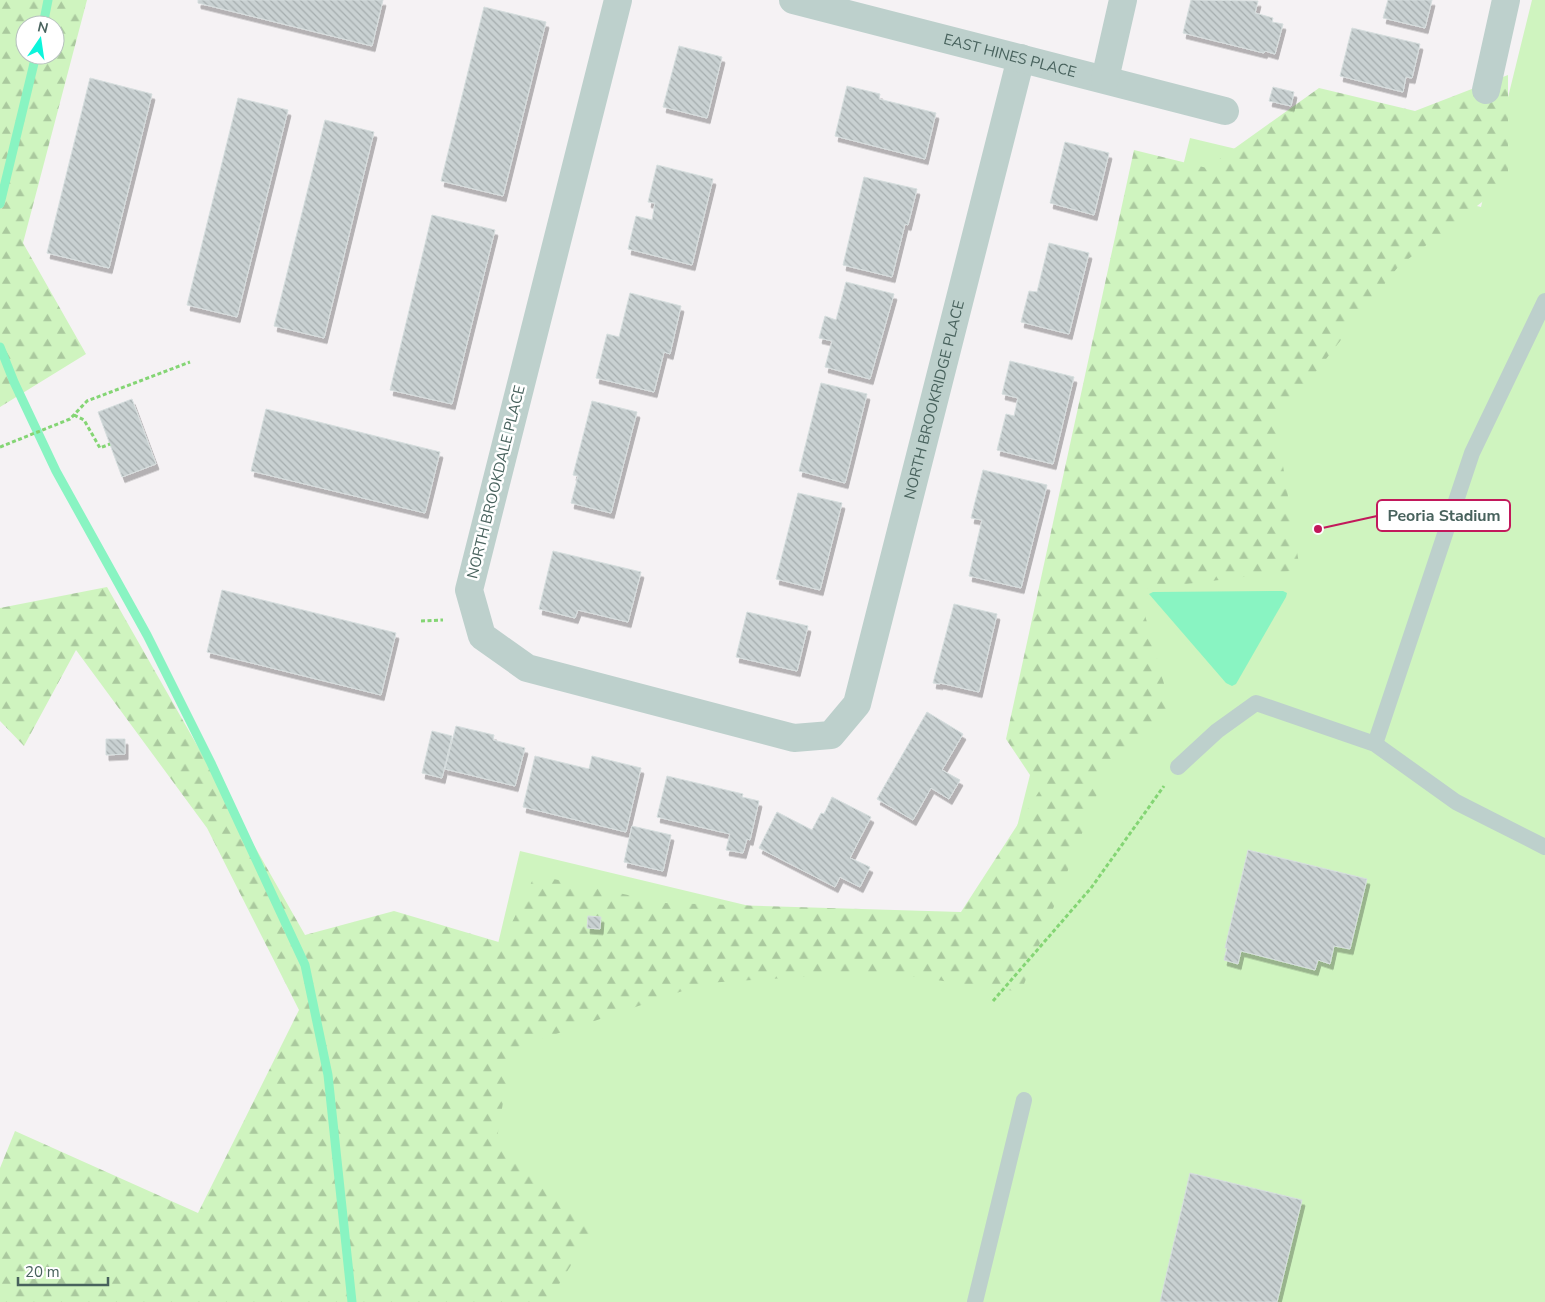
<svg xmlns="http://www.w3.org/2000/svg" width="1545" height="1302" font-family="'Nunito Sans',sans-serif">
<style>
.grass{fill:#cff4bf}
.forest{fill:url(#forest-firs);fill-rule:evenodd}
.water{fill:#89f4c2}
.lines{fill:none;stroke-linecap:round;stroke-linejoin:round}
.stream{stroke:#89f4c2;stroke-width:9}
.building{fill:url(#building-back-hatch);stroke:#d6dede;filter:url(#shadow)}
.path{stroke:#84d574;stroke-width:3;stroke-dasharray:4 2.5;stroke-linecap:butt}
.service{stroke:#bdd0cc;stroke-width:16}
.minor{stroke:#bdd0cc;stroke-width:28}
.labels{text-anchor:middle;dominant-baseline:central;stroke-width:5;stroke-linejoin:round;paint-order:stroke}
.street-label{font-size:15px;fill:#48625d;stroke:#fff}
.leader{fill:none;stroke:#c2185b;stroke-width:2}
.callout-dot{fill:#c2185b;stroke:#fff;stroke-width:2}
.callout{fill:#fff;stroke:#c2185b;stroke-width:2}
.callout-label{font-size:16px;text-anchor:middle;font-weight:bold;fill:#48625d}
</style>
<defs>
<pattern id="forest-firs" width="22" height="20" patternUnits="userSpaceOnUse" patternTransform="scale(1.25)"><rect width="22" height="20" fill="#cff4bf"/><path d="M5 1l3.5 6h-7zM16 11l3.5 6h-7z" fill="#aac99e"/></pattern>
<pattern id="building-back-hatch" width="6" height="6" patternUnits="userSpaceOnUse" patternTransform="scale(1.25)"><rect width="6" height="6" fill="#c9d1d2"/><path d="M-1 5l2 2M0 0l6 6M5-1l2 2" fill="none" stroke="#a5adae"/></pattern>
<filter id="shadow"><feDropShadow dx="3" dy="5.5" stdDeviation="0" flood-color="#0004"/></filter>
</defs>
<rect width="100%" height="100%" fill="#f5f2f4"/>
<path class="grass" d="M1532,0H1545V1302H413L520,851L983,962L1190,138L1481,207Z"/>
<path class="forest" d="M0,0H87L23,243L86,354L0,407ZM25,25H55V55H25Z
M1508,75V182L1398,267L1276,423L1300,570L1138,590L1171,709L1105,774L1021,992L879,972L706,983L512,1049L496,1144L593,1230L548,1302H0V1168L15,1131L198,1213L299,1010L207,828L76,650L24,746L0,721V608L107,587L305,935L394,911L502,943L535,875L665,903L961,912L1040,790L1006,739L1134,150L1207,168L1319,88L1415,111Z"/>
<path class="water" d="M1283,591L1287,593L1286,597L1236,684L1232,686L1226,683L1149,594L1153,592Z"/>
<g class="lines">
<path class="stream" d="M43,25L48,0
M0,204L36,55
M0,347L14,382L56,471L147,635L211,763L305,965L328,1075L352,1302"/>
</g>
<path class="building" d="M198,0H383L372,46L198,3Z
M1191,0L1258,1L1255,13L1273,18L1272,22L1283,24L1275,54L1265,51L1264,53L1183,33Z
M1388,0H1432L1425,28L1383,18Z
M484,7L546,22L503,196L441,181Z
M1352,28L1420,44L1412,78L1406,77L1403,92L1340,76Z
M679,46L722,57L707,118L663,107Z
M90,78L152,94L109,268L47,253Z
M847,86L880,94L879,99L936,113L925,159L835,136Z
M1273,87L1294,92L1291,106L1269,101Z
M238,98L288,110L237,317L187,305Z
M325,120L374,132L324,338L274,326Z
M1065,142L1109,153L1094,215L1050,203Z
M657,165L713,179L692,265L628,249L636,216L652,220L655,203L648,202Z
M864,177L917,189L908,225L905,224L892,277L843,265Z
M432,215L495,230L452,404L390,390Z
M1049,243L1089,253L1069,334L1021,322L1029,291L1037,292Z
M846,282L894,294L870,379L825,367L832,341L819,338L825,316L836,320Z
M630,293L681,306L670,354L664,352L654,392L596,378L607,334L619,337Z
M1010,361L1074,377L1053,464L997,450L1006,414L1014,416L1018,398L1002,394Z
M821,383L867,394L845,483L799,471Z
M132,399L156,464L122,477L98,412Z
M592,401L637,412L611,513L571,503L578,476L573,475Z
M266,409L440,452L425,513L251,471Z
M983,470L1047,485L1021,588L969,576L982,520L971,518Z
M798,493L842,503L820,590L776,579Z
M553,551L641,572L628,622L578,610L575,618L539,609Z
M222,590L396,633L381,695L207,652Z
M954,604L997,614L979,692L940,683V684L933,683Z
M747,612L808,626L797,671L736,657Z
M927,712L963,734L942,770L960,780L949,799L931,788L913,820L877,799Z
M456,726L494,735L493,740L525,748L515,786L445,769Z
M432,731L452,736L442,778L422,773Z
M106,739H125V754L106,755Z
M535,756L589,769L592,756L641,768L626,832L523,807Z
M667,776L743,794L742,797L759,801L750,840L747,839L743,853L726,850L730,834L657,817Z
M832,797L871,817L850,858L870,867L860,887L840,877L835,887L759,848L777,812L812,830L821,813L824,814Z
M632,826L671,835L663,871L624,862Z
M1248,850L1367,879L1350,949L1334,946L1330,964L1318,960L1315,970L1241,951L1238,964L1224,960L1227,948H1225Z
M588,916L601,917L600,929L587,928Z
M1190,1173L1302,1200L1277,1302H1160Z"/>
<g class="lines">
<path class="path" d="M74,415L84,420L100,448L110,444
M0,447L70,419L87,401L190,362
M421,621L443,620
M993,1001L1091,888L1164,786"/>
<path class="service" d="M1375,744L1472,453L1545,301
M1178,767L1217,731L1256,703L1375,744L1456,802L1545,847
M975,1302L1024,1100"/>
<g class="minor">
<path id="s1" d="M618,0L469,590L482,636L527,668L794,738L831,735L857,704L1021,58"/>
<path id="s2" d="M793,0L1225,111"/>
<path d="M1105,79L1123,0"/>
<path d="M1486,90L1506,0"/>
</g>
</g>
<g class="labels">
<g class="street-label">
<text stroke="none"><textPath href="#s2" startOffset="224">EAST HINES PLACE</textPath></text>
<text stroke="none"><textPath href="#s1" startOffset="1379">NORTH BROOKRIDGE PLACE</textPath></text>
<text transform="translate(496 482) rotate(-76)">NORTH BROOKDALE PLACE</text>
</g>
</g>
<path class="leader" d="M1318 529L1377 516"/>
<circle class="callout-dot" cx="1318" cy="529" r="5"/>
<rect class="callout" x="1377" y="500" width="133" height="31" rx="5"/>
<g class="callout-label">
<text x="1444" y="521">Peoria Stadium</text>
</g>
<g transform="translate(40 40) rotate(13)"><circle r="24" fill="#ffffff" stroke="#b6c0be"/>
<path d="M0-4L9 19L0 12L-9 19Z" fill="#0cf5db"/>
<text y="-8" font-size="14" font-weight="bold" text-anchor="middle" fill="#48625d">N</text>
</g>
<path d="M18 1277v8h90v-8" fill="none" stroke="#48625d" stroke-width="2.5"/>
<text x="25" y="1277" font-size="15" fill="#48625d" stroke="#ffffff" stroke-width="4" paint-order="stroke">20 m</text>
</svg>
